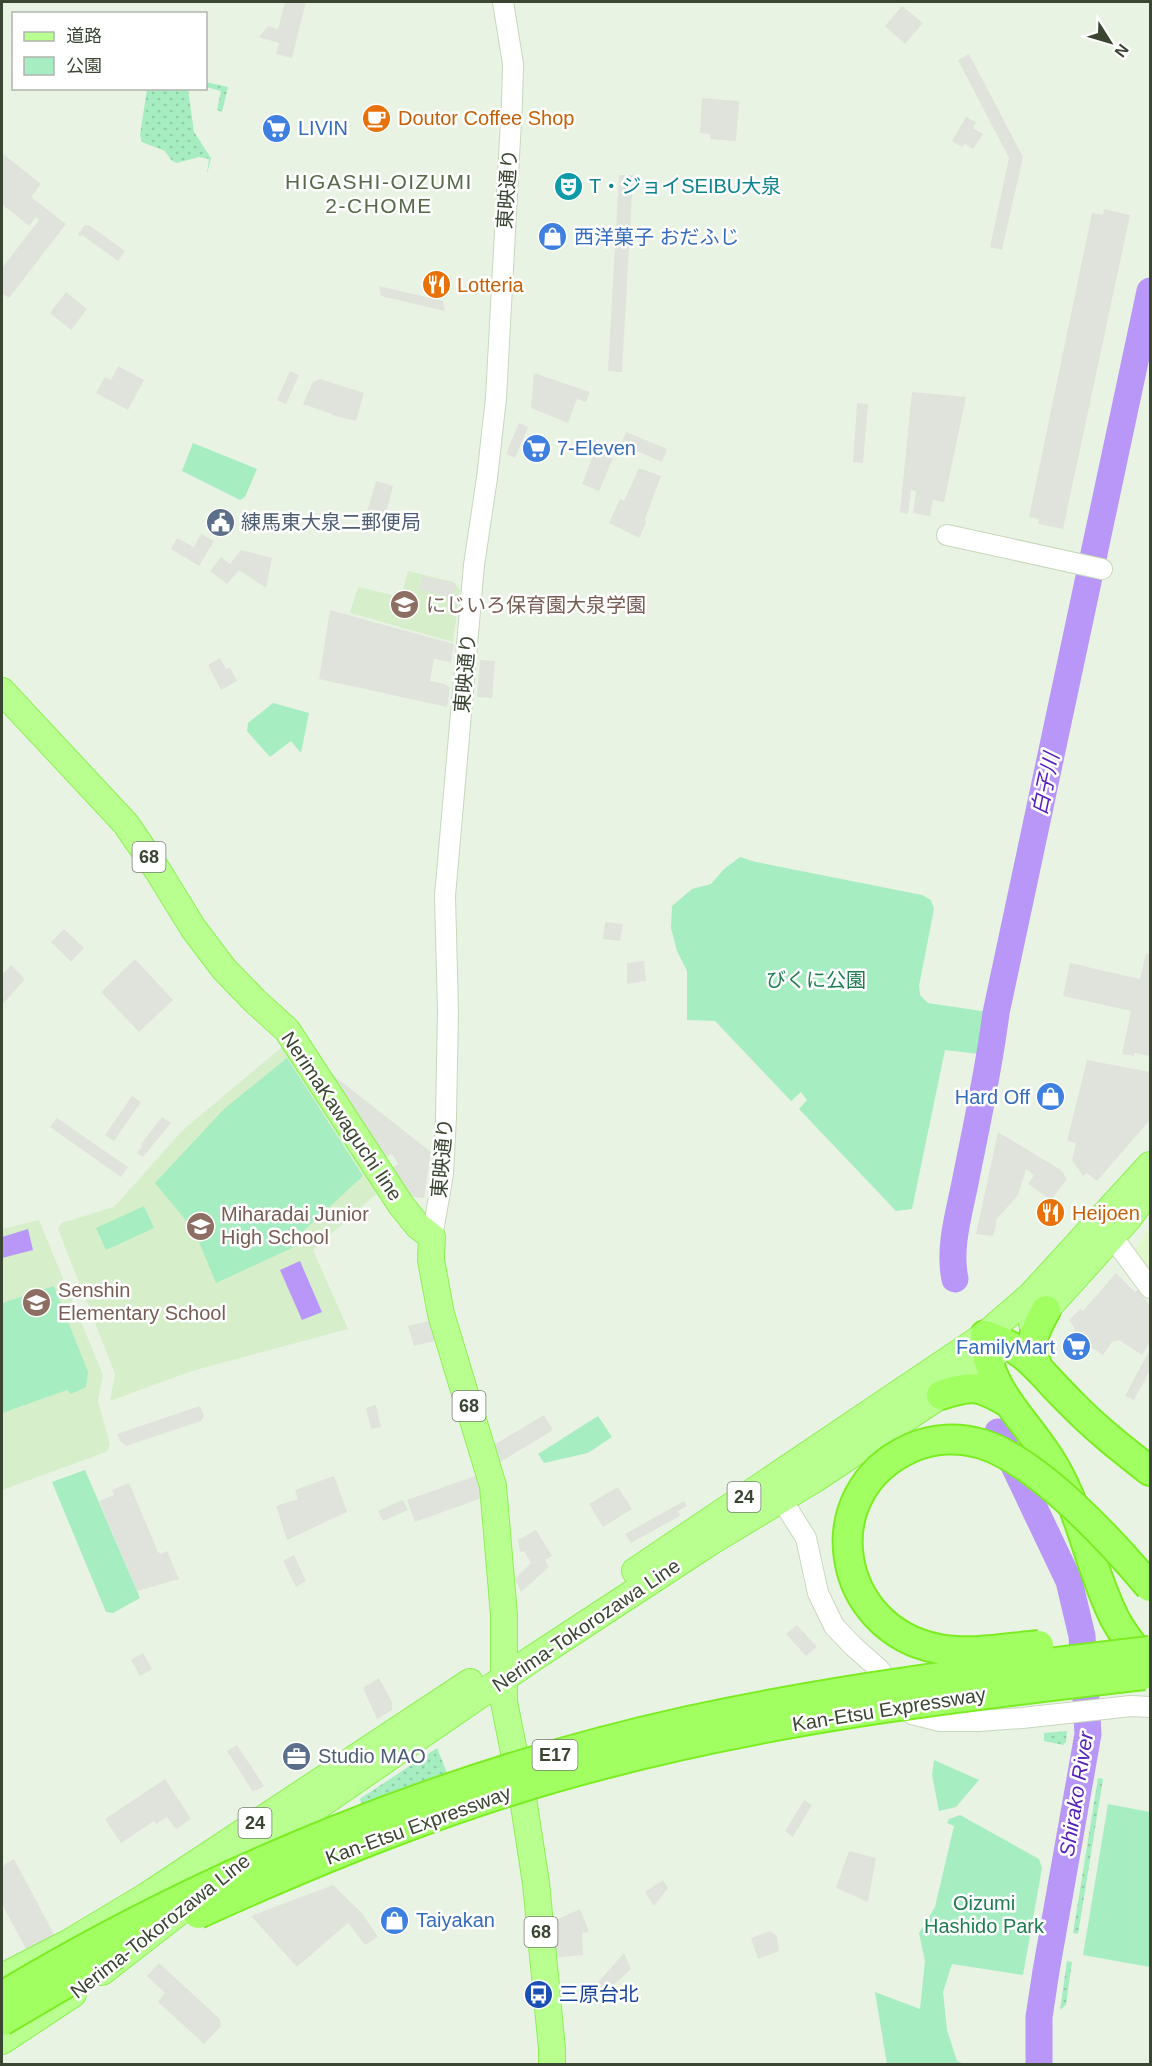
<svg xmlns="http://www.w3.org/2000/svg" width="1152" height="2066" font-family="Arial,'Noto Sans JP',sans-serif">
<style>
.commercial{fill:#e1f8cb}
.education{fill:#d7eecb}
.grass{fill:url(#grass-dots)}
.park{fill:#a6edc1}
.parking{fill:#dfe3dc}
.water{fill:#b897f8}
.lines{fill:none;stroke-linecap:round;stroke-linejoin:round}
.river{stroke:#b897f8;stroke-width:27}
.tertiary-casing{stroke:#c7d8bb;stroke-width:22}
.primary-casing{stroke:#8ef054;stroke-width:28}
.motorway-casing{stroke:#7ced23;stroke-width:32}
.tertiary{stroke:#fff;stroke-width:20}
.primary{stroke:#b8ff90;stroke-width:26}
.motorway{stroke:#a2ff62;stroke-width:28}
.motorway-bridge-casing{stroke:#7ced23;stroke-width:32;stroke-linecap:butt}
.motorway-bridge{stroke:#a2ff62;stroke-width:28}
.labels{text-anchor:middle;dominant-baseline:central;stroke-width:5;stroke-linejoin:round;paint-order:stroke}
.shield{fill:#fff;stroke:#767e70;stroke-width:1.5}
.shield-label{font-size:18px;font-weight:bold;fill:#3b4632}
.food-label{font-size:20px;fill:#c56008;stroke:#fff;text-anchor:start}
.shop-label{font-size:20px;fill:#366cbe;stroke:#fff;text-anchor:start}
.culture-label{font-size:20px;fill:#0d838f;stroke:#fff;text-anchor:start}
.street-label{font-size:20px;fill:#3b4632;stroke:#fff}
.service-label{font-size:20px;fill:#4e5e75;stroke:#fff;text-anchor:start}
.education-label{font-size:20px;fill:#785e54;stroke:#fff;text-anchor:start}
.park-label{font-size:20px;fill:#207d53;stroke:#fff}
.transit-label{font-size:20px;fill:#164399;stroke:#fff;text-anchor:start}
.neighbourhood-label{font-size:21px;letter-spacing:1.5px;fill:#586a49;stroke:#fff}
.water-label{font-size:21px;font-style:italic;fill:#5721bc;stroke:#fff}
</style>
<defs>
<pattern id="grass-dots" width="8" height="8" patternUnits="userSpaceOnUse" patternTransform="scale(1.5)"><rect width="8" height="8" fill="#a6edc1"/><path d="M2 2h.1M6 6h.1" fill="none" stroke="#90cda6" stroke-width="1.8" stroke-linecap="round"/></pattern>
</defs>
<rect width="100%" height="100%" fill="#e9f3e3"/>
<path class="commercial" d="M1150,1229V1274L1133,1251Z"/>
<path class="education" d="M408,571L454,582L460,590L453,642L350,613L358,587L401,597Z
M282,1047L293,1049L383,1188L313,1250L348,1329L192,1371L110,1401L115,1374L58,1229L61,1223L114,1207L182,1131Z
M39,1220L103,1375L98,1401L110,1445L106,1452L2,1490V1229Z"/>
<path class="grass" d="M206,82L228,87L222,112L217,110L221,91L206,87Z
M147,89H188L194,132L211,158L207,174L209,159L199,157L177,163L172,161L165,151L142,142L140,135Z
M1067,1731L1066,1742L1063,1745L1044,1741V1733Z
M437,1748L448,1775L362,1806L360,1799L361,1798Z
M1098,1778L1103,1779L1078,1934L1073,1933Z
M1067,1961L1072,1962L1066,2005L1060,2010Z"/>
<path class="park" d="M193,443L257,469L245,497L240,500L182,471Z
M273,703L309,713L301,753L291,741L270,757L247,731L248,723Z
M740,857L756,862L922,895L931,900L934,909L919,986L920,995L928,1003L988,1012L979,1054L945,1050L912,1209L896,1211L799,1109L807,1100L801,1092L791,1101L715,1021L687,1020V971L677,951L671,928L672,906L692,889L711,884L724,869Z
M287,1058L363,1176L301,1233L305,1242L216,1283L194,1230L155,1183L224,1109Z
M144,1206L154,1228L106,1250L96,1228Z
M54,1286L88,1372L86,1387L71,1394L67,1390L2,1413V1303Z
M598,1416L612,1437L588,1453L544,1463L538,1454Z
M85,1470L140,1598L113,1613L106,1612L52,1482Z
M934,1760L979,1780L956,1807L939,1811L932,1775Z
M1108,1804L1150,1812V1967L1083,1955Z
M960,1815L1039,1859L1042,1868L1023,1975L952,1964L943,1992L947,2030L957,2061L965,2064H887L875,1992L920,2009L925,1961L919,1933L935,1907L954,1826L947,1823L949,1819Z"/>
<path class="parking" d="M285,2H306L292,58L276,54L279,43L259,37L268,26L278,29Z
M902,6L923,23L905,44L885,26Z
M969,54L1023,157L1002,250L990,247L1009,158L958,60Z
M702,98L739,101L736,141L710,139V134L700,133Z
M966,117L976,122L973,128L983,134L973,149L965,144L962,147L952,141Z
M2,153L41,184L31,197L66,224L9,298L2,293V268L39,220L36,217L29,226L2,204Z
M619,175H633L622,372L608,371Z
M1104,209L1130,215L1063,529L1038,524L1039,519L1029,517L1092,213L1103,215Z
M85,225H89L125,251L118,261L82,235L81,237L78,234Z
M379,286L443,301L445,311L381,296Z
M66,292L87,309L71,330L50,313Z
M118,366L144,380L128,410L96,393L105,377L111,380Z
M290,371L299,375L286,404L277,400Z
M534,373L590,392L586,402L577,399L568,423L531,408Z
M320,379L364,393L356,421L332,415V414L303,404L313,382Z
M912,392L966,397L944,502L933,500L930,516L913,513L916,491L911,490L908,514L900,512Z
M857,403L868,404L863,463L853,462Z
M519,423L528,427L515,458L506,454Z
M626,432L667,449L662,462L621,444Z
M595,451L613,458L599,491L582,484Z
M639,468L661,476L645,519L646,523L639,538L609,523L620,499L624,501Z
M376,481L393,486L385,517L367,512Z
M201,534L214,541L199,566L171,549L177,538L194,547Z
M241,550L272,558L266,588L239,570L227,584L210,571L221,557L230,564Z
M423,576L454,583L456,586L452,598L419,589Z
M330,610L454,644L451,662L434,659L430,681L445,684L450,688L447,707L319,679Z
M220,658L226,669L230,668L237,681L221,690L208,665Z
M480,660L495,661L492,698L477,697Z
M605,922L623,924L620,941L603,939Z
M64,929L84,948L71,962L51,942Z
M1146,953L1150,954V1056L1135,1053L1134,1056L1122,1054L1131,1011L1063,996L1070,963L1140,979Z
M135,959L173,1000L139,1032L101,992Z
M644,961L646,981L627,984V963Z
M11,965L25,979L2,1005V975Z
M1087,1060L1150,1072V1120L1097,1181L1087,1173L1083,1176L1072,1160L1076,1143L1067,1141Z
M319,1064L431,1152L424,1198L413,1197L400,1191L387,1171L398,1164L392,1154L380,1161Z
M132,1096L141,1102L114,1141L105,1135Z
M162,1117L171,1123L143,1157L137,1153L142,1146L141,1144Z
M57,1118L128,1167L121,1177L50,1127Z
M998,1132L1061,1170L1067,1179L1051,1200L1028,1184L1034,1175L1026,1169L1018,1195L996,1220V1227L993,1236L976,1234Z
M1116,1273L1135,1292L1138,1290L1150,1306V1342L1142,1355L1119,1340L1112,1342L1103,1355L1071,1334L1075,1329L1069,1320L1080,1309L1083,1311Z
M432,1320L438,1340L414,1346L408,1326Z
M1150,1349V1370L1134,1400L1125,1396Z
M376,1405L381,1427L371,1429L366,1408Z
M200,1406L204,1416L201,1421L126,1446L120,1441L117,1434Z
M544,1415L553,1430L497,1464L492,1446Z
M478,1475L482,1498L415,1522L407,1500Z
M334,1476L347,1512L287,1540L276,1506L298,1499L295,1490Z
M129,1483L158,1552L161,1554L167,1551L179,1579L137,1591L99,1501L114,1495L112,1490Z
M618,1487L632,1509L603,1527L589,1504Z
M403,1500L408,1510L383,1521L378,1511Z
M684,1501L687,1506L678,1511L680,1516L631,1543L625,1534Z
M536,1530L552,1556L545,1560L549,1567L521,1592L515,1579L531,1563L524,1551L520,1552L518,1540Z
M294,1555L306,1581L296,1587L283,1561Z
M797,1625L817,1647L806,1656L786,1634Z
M143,1653L152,1669L140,1676L131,1660Z
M379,1678L392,1702V1710L377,1719L363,1688Z
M237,1745L264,1786L253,1792L227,1751Z
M165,1779L191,1819L176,1829L167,1817L156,1824L154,1821L121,1843L105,1819Z
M804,1800L812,1805L793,1837L785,1831Z
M849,1851L876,1858L868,1902L836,1888Z
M14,1859L55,1936L27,1951L2,1904V1866Z
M663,1880L668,1888L654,1906L645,1892Z
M333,1885L362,1913L378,1937L365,1945L348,1923L297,1967L251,1916Z
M580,1909L589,1932L582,1933L583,1955L552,1958L547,1924Z
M770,1931L777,1936L779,1951L758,1959L751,1938Z
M624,1953L631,1969L610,1988L595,1995L594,1987Z
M159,1963L220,2019L221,2026L204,2044L158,2002L165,1993L147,1976Z"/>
<path class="water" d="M28,1229L33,1250L2,1258V1237Z
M300,1261L322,1312L302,1320L280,1270Z"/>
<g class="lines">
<path class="river" d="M955,1279C948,1247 960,1210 966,1178C977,1123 989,1069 996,1013L1150,291
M998,1432L1069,1581L1082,1636L1088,1734L1046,1971L1039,2017V2064"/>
<defs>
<path id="tertiary" d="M947,535L1102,569
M1105,1227L1150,1288
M432,1237L443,1174L446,1117L448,1011L445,896L474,565L487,478L496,398L512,102L513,64L503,2
M782,1500L806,1538L818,1593L834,1626L853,1646L879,1669L912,1714L940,1721H978L1022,1718L1131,1706L1150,1707"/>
<path id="primary" d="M2,691L126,824L158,871L193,928L224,969L255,1001L287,1030L401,1205L418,1226L432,1237L431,1260L441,1314L493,1486L504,1615V1702L522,1792L536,1883L552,2049V2064
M1032,1323L1046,1310L1128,1219L1150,1189
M635,1571L985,1335L1032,1294L1150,1165
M237,1866L298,1820L532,1659L712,1541L815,1479L941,1395L1004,1347
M102,1972L192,1902
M2,1977L70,1942L145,1897L470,1682
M2,2041L73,1994"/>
<path id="motorway" d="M1037,1365C1027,1343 1035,1331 1046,1310
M941,1395C972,1385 978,1385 1007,1402
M1150,1471C1122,1449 1095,1428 1070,1402C1039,1372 1028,1349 985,1335C985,1391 1028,1420 1054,1466C1082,1513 1090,1570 1115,1619C1124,1636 1138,1653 1150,1667"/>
</defs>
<use href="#tertiary" class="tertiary-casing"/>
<use href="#primary" class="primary-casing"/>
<use href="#motorway" class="motorway-casing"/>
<use href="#tertiary" class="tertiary"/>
<use href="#primary" class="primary"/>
<use href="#motorway" class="motorway"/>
<defs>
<path id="motorway-bridge" d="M1039,1645C1006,1648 971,1655 939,1649C835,1630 812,1492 911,1448C933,1438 959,1437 982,1444C1039,1462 1112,1542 1150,1587
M198,1914C330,1854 464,1800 604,1764C781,1717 964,1696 1144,1675
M2,1996C212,1870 448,1774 688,1721C840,1688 995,1669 1150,1651
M2,2021L116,1954"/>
</defs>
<use href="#motorway-bridge" class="motorway-bridge-casing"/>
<use href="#motorway-bridge" class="motorway-bridge"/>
</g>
<defs>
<symbol id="cafe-disc" viewBox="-11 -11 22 22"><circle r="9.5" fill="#e8710a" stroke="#fff"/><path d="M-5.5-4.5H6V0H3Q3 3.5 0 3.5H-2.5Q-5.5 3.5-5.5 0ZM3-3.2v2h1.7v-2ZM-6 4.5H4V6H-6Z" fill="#fff"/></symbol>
<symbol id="supermarket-disc" viewBox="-11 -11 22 22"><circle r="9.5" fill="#3f7fe0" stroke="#fff"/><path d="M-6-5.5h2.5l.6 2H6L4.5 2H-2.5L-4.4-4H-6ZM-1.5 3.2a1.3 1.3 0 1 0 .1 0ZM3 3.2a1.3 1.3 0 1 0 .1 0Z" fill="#fff"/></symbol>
<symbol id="theatre-disc" viewBox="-11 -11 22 22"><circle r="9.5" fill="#0f9aa8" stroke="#fff"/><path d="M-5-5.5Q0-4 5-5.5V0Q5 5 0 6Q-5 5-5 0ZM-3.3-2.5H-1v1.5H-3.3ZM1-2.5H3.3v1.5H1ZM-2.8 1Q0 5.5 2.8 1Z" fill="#fff"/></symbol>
<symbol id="shop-disc" viewBox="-11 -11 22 22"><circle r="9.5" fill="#3f7fe0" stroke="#fff"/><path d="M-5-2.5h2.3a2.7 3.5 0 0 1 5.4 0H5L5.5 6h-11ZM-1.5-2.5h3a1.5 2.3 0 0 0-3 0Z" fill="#fff"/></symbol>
<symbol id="restaurant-disc" viewBox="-11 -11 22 22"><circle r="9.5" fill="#e8710a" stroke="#fff"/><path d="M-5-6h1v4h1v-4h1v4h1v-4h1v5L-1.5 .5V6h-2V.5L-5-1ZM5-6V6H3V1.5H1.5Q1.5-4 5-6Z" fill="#fff"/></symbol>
<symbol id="civic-disc" viewBox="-11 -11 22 22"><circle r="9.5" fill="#5c6f8a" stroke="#fff"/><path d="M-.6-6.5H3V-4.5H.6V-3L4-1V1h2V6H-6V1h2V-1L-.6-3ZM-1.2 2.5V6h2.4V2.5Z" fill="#fff"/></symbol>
<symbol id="school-disc" viewBox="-11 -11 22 22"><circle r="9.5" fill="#8d6e63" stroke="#fff"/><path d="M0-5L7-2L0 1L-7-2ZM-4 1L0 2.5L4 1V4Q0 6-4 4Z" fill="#fff"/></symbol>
<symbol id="office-disc" viewBox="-11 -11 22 22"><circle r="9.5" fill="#5c6f8a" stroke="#fff"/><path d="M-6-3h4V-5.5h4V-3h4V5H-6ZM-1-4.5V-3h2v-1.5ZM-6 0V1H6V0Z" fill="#fff"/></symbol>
<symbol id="bus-disc" viewBox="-11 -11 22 22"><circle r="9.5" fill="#1a4fb4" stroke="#fff"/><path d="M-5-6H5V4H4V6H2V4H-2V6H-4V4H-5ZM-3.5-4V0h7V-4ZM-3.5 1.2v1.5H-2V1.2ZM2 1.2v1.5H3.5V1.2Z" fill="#fff"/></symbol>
</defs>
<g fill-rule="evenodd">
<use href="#cafe-disc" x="360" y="102" width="33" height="33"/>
<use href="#supermarket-disc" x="260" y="112" width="33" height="33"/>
<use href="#theatre-disc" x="552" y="170" width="33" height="33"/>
<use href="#shop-disc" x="536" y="220" width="33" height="33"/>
<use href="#restaurant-disc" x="420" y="268" width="33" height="33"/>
<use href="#supermarket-disc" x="520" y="432" width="33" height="33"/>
<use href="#civic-disc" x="204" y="506" width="33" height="33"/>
<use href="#school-disc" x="388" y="588" width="33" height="33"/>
<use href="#shop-disc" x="1034" y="1080" width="33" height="33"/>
<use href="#restaurant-disc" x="1034" y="1196" width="33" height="33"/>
<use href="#school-disc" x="184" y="1210" width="33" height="33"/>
<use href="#school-disc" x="20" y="1286" width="33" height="33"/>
<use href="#supermarket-disc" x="1060" y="1330" width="33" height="33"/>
<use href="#office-disc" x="280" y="1740" width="33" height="33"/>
<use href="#shop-disc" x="378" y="1904" width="33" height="33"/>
<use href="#bus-disc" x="522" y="1978" width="33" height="33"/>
</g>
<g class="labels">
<g class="shield">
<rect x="132.5" y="842" width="33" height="30" rx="4.5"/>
<rect x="452.5" y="1391" width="33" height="30" rx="4.5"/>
<rect x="727.5" y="1482" width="33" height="30" rx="4.5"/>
<rect x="532.5" y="1740" width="45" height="30" rx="4.5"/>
<rect x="238.5" y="1808" width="33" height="30" rx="4.5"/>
<rect x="524.5" y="1917" width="33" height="30" rx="4.5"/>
</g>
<g class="shield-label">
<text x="149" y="857">68</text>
<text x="469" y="1406">68</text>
<text x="744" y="1497">24</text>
<text x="555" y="1755">E17</text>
<text x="255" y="1823">24</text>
<text x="541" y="1932">68</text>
</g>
<g class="food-label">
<text x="398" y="118">Doutor Coffee Shop</text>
<text x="457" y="285">Lotteria</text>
<text x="1072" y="1213">Heijoen</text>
</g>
<g class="shop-label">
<text x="298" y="128">LIVIN</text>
<text x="574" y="237">西洋菓子 おだふじ</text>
<text x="557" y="448">7-Eleven</text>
<text x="1030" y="1097" text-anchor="end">Hard Off</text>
<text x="1055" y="1347" text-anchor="end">FamilyMart</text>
<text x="416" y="1920">Taiyakan</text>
</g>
<g class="culture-label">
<text x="589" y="186">T・ジョイSEIBU大泉</text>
</g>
<g class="street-label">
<text transform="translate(507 189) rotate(-86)">東映通り</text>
<text transform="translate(465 673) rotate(-85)">東映通り</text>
<text transform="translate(342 1116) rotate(56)">NerimaKawaguchi line</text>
<text transform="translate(442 1158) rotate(-85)">東映通り</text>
<text transform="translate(586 1625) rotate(-34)">Nerima-Tokorozawa Line</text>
<text transform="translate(889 1709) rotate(-9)">Kan-Etsu Expressway</text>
<text transform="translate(418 1825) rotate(-20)">Kan-Etsu Expressway</text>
<text transform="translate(160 1926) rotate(-38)">Nerima-Tokorozawa Line</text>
</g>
<g class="service-label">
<text x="241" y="522">練馬東大泉二郵便局</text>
<text x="318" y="1756">Studio MAO</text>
</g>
<g class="education-label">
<text x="426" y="605">にじいろ保育園大泉学園</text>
<text x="221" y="1214">Miharadai Junior<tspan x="221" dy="23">High School</tspan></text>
<text x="58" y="1290">Senshin<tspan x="58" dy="23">Elementary School</tspan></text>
</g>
<g class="park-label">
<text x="816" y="980">びくに公園</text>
<text x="984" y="1903">Oizumi<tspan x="984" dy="23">Hashido Park</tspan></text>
</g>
<g class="transit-label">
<text x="559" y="1994">三原台北</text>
</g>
<g class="neighbourhood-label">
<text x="379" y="181">HIGASHI-OIZUMI<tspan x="379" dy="24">2-CHOME</tspan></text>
</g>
<g class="water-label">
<text transform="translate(1045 784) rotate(-78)">白子川</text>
<text transform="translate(1076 1794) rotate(-81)">Shirako River</text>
</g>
</g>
<rect width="1152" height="2066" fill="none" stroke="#3b4632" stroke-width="6"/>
<rect x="12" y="12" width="195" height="78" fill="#ffffff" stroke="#b1b5ad" stroke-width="1.5"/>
<rect x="24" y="32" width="30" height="9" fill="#b8ff90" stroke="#b1b5ad" stroke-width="1.5"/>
<text x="66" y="42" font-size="18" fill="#3b4632">道路</text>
<rect x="24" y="57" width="30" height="18" fill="#a6edc1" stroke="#b1b5ad" stroke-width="1.5"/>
<text x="66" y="72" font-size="18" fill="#3b4632">公園</text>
<g transform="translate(1110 42) rotate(127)" stroke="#ffffff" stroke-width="4.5" paint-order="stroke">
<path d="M0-4.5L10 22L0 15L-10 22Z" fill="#3b4632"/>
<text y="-9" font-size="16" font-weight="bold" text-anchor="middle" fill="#3b4632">N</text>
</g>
</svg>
